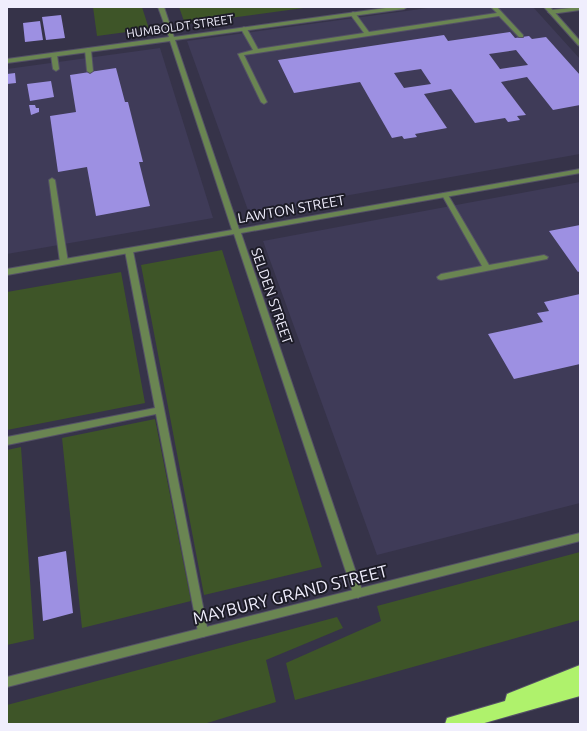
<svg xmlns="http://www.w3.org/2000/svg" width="587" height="731" font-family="Ubuntu,sans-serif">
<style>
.built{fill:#3f3b58}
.green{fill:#3e5528}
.building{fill:#9d90e2;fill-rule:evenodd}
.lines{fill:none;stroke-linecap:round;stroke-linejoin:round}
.service-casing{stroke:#545166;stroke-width:2}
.minor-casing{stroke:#545166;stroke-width:2}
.tertiary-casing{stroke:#545166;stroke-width:2}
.motorway-casing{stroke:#545166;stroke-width:2}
.service{fill:#6a8552;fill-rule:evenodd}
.minor{fill:#6a8552;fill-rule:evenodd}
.tertiary{fill:#6a8552;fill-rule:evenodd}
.motorway{fill:#aff26c;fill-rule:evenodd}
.labels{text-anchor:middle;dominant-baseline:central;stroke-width:4;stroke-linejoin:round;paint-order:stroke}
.far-street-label{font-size:12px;fill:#f0eefd;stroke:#1d1c27}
.street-label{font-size:14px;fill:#f0eefd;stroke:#1d1c27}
.near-street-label{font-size:17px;fill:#f0eefd;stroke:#1d1c27}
</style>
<rect width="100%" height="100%" fill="#363349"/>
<path class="built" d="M435,7H533L580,59V154L249,213L187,41Z
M160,48L213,218L7,254V69Z
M580,182V503L377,555L263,241Z"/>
<path class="green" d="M93,7H142L149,29L97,36Z
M179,7H311L185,24Z
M222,250L322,567L204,595L141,265Z
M121,272L145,403L7,430V292Z
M155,419L191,601L82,628L62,438Z
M21,447L34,639L7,645V450Z
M580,552V620L295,700L286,663L381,621L377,606Z
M337,617L343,628L266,660L276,702L204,724H7V705Z"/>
<path class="building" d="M61,15L65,38L46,40L42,17Z
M40,21L43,40L25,42L23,23Z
M510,32L515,38L529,36L532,39L546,37L580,75V105L553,110L527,77L501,82L526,115L517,116L520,120L508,122L505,118L475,123L451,89L424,94L447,128L415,134L417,137L404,139L402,136L392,138L360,82L294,93L278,60L444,35L448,41ZM516,50L528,65L500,69L489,54ZM421,69L431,84L404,88L394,73Z
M116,68L125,102H128L143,162H139L150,206L96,216L87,167L58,172L50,116L76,112L70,75Z
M15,73L16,83L7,84V74Z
M51,81L54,97L30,101L27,84Z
M29,105H35L36,108H39V112L31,115Z
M580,225V271L578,272L549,231Z
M580,294V364L514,379L488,334L543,322L537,313L549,311L544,302Z
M66,551L73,613L43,621L38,557Z"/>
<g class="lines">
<defs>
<path id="service" d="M491,7H497L523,35V37H519L499,16L244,55L267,102L264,104L261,102L238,54L253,50L241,29L244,27L247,29L258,49L364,33L350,14L353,12L355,13L369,32L497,13Z
M580,7V10L551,14L548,12L551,10Z
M88,48L91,50L93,71L90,73L87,71L85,50Z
M54,53L57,55L59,69L56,71L53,69L51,55Z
M52,178L55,180L68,262L64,264L60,262L49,180Z
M443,193H445L448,195L489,265L544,255L548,257L547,259L441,280L438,279L437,277L441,274L482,266L442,195Z
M126,249H129L133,251L208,632L207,635L203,637L199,635L198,632L156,414L7,445V437L155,408L125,251Z"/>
<path id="minor" d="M158,7H164L174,37L393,7H407L404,9L175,40L239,229L580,169V173L241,233L363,593L361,596L358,598L355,596L353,593L234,234L7,275V269L232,230L170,41L7,63V59L169,37Z
M544,7H550L580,41V46L578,45Z"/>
<path id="tertiary" d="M580,533V541L7,687V677Z"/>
<path id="motorway" d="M580,665V696L481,724H445L447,718L505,701L507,694Z"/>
</defs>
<use href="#service" class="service-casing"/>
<use href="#minor" class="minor-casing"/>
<use href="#tertiary" class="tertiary-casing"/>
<use href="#motorway" class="motorway-casing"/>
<use href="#service" class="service"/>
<use href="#minor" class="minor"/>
<use href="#tertiary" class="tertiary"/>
<use href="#motorway" class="motorway"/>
</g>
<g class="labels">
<g class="far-street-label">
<text transform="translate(180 26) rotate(-8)">HUMBOLDT STREET</text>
</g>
<g class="street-label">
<text transform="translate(291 209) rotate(-10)">LAWTON STREET</text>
<text transform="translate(272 296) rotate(71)">SELDEN STREET</text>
</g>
<g class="near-street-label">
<text transform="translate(290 594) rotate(-14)">MAYBURY GRAND STREET</text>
</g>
</g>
<rect width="587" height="731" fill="none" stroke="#f0eefd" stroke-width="16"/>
</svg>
